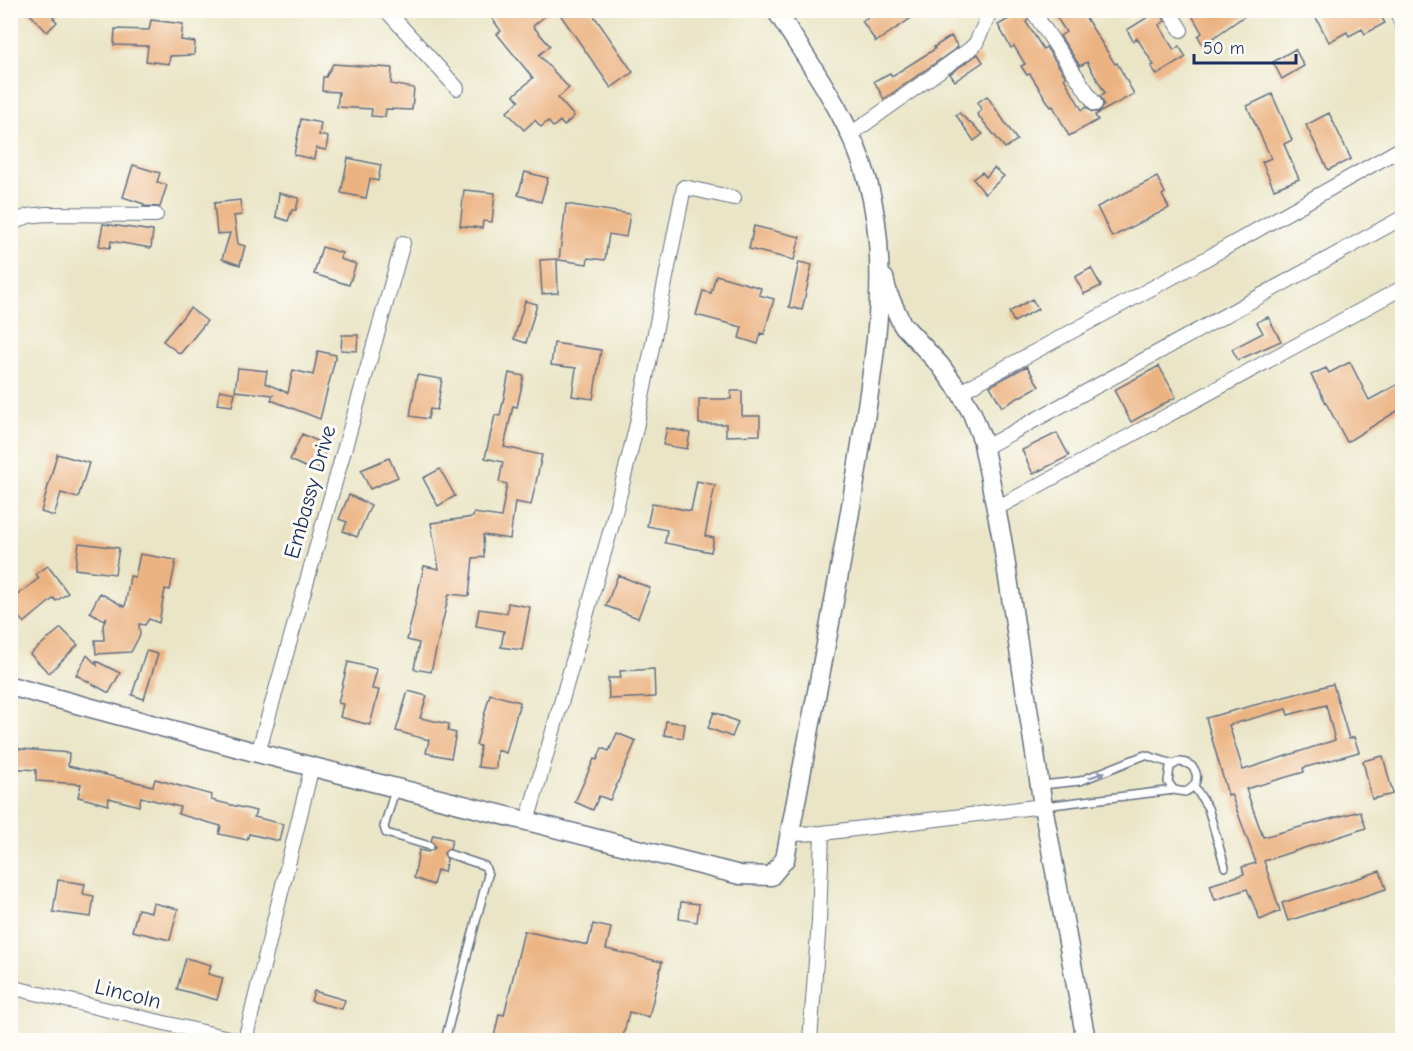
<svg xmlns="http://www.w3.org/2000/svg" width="1413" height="1051" font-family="'Comic Neue',sans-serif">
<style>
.building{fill:#ecb382;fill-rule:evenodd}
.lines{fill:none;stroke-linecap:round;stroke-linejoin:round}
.lane-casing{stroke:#636f82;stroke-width:10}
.street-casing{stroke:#636f82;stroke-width:16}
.secondary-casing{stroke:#636f82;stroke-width:21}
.lane{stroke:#fff;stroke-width:7}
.street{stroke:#fff;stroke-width:14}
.secondary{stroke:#fff;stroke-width:18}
.oneway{fill:#8d97ae}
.labels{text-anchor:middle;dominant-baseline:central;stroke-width:6;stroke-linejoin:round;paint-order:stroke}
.street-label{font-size:22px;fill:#1b2f5e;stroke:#fdfcf7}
</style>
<rect width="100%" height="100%" fill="#fdfcf7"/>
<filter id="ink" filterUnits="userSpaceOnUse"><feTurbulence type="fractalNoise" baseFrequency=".0167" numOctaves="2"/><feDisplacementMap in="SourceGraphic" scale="12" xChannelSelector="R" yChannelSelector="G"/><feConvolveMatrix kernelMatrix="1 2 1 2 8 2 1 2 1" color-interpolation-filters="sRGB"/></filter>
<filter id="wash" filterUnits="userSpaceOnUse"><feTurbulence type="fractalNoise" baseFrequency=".008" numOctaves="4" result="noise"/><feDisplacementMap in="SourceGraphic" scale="24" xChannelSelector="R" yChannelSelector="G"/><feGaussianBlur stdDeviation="1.35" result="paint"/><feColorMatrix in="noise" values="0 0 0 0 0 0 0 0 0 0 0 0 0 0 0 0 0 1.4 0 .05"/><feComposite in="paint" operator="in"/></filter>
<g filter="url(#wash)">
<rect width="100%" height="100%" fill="#eae5c6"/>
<g id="blocks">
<path class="building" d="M26,10H61L53,18L57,22L47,32Z
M486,10H552L533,26L550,46L539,55L569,88L558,98L574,116L564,126L560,121L553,127L548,121L541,127L535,120L524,130L507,112L519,101L514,95L533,78L497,34L501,31Z
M557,10H590L633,72L611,88Z
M879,10H923L876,42L862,21Z
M1052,10H1081L1115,64L1117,63L1134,94L1095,115L1098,120L1069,136L1053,106L1051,107L1030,74L1027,75L1021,66L1025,64L1014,46L1011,48L998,25L1023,11L1028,20L1026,22L1043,49L1046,47L1066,77L1064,78L1082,110L1086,107L1092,112H1099L1104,104L1100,96L1105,93L1087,62L1080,66L1060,36L1066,32Z
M1159,10L1165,21L1159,25L1174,50L1179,46L1186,57L1157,75L1151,66L1154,65L1137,38L1133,41L1127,30Z
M1189,10H1253L1203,45L1198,36L1202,33Z
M1312,10H1377L1385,23L1365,34L1362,29L1349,36L1347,32L1329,42Z
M151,20L183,24L181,40L195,42L194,55L170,56L169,64L146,61L148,46L114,45L115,29L149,30Z
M951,36L958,47L884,99L874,81L890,73L892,76L935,49L934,47Z
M1295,49L1304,66L1282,79L1273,62Z
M978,54L983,62L955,81L950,74Z
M333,64L392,68L391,84L414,88L412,110L386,109L385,117L371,116L372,109L337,107L339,92L322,91L323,77H326Z
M1272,94L1292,140L1284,144L1299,179L1274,189L1262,162L1271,158L1247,106Z
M987,96L1017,140L1005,148L977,114L982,110L977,103Z
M959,113L983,134L974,141L956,115Z
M1329,113L1351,159L1328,170L1306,125Z
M301,119L321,123L319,135L328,137L326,150L316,148L314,159L294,155Z
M348,158L381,165L378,181L370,179L366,198L341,193Z
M133,165L160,173L157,182L167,185L160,207L143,206L144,204L123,197Z
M994,168L1004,176L985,194L973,179L982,172L986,177Z
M525,172L548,178L541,202L518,195Z
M1157,177L1165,193L1162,195L1169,208L1112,237L1097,207Z
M464,190L495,193L492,222L483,221L482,228L460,226Z
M279,193L299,198L296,210H292L288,221L276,217Z
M240,200L242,215L234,216L238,244L245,246L240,265L222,259L230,233L217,234L214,203Z
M566,204L630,214L626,237L609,234L605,260L588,258L587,264L559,260Z
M103,224L153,231L151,248L111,241L110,248L99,246Z
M754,226L800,237L794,260L749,249Z
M322,247L342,253L340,259L356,264L349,285L314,274Z
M557,259L558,293L542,294L540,260Z
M799,262L812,265L802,310L789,307Z
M1091,268L1101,286L1084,294L1075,277Z
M716,275L761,288L759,295L774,299L764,334L761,333L758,344L739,338L742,327L696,315L703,291L711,293Z
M1032,299L1038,309L1014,322L1009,312Z
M525,301L537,304L526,343L514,339Z
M190,308L207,321L180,354L163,341Z
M1268,317L1281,341L1238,360L1232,349L1263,333L1257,322Z
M342,335H358L357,351L341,350Z
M554,343L601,350L593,399L572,396L576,368L551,365Z
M318,351L336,355L320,419L271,400L273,395L235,391L238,368L267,371L265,383L288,393L293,370L313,375Z
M1350,362L1369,400L1402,382V408L1347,442L1311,375L1326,368L1329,373Z
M1027,366L1039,386L1002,407L990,386Z
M1159,366L1176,397L1131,422L1114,390Z
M509,373L524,376L517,407L513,406L504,447L542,455L531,505L515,502L510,539L483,535L484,557L473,558L469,596L449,594L431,672L414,669L419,643L407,640L424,566L439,569L431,523L473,517L474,513L501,517L507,484L499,482L503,462L485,458L495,415L500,416Z
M417,375L442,379L437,410L430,409L428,419L410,416Z
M220,390L235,393L232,406L217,404Z
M731,391H742V416H760V435L726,436V424H699V399H731Z
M667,428L690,433L687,449L663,445Z
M1057,433L1069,456L1033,474L1022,450Z
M302,434L328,446L316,472L290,460Z
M57,454L89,463L78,498L61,493L54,516L41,512Z
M389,458L398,477L370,489L361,470Z
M440,469L455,496L438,506L423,478Z
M697,481L715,485L705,536L714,538L711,552L665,543L667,530L647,526L652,503L691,511Z
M349,495L371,505L357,537L343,531L347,522L339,519Z
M79,543L119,548L115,574L75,569Z
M140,554L176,560L170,590L165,589L159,623L149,619L145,625L139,624L140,635L131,652L96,654L95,640H104L103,625L107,617L104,620L90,612L100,593L125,607L130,576L135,577Z
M48,566L68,593L56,601L54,598L24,623L10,607V601L39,578L36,574Z
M618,575L650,588L638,618L606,606Z
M508,603L530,607L522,650L501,647L504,631L476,626L479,609L507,613Z
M61,628L78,645L49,673L30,654Z
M146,651L158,654L144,699L132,695Z
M87,655L97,665L96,661L120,673L109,693L76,675Z
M348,662L377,669L372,689L379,690L370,725L340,717L343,704L338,703Z
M654,669L655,697L609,699L608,678H621L620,671Z
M1333,684L1349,739L1354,737L1359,752L1303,768L1304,772L1246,789L1263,837L1360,811L1366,828L1264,861L1280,911L1260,920L1247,889L1215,900L1210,885L1244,874L1242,867L1256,863L1231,794L1228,795L1206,718ZM1326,705L1335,740L1243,770L1229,725L1286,709L1288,715Z
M408,691L427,696L420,718L449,724L448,731L456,733L451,758L426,753L429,740L396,731Z
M490,694L520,702L506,753L497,750L496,769L478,767L480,746L476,745Z
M714,712L738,722L732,737L708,728Z
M666,721L685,724L683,738L664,735Z
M617,733L636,741L610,800L599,796L593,810L575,802L594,759L597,760L602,748L609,751Z
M10,748L69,753L68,766L153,786L155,779L212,795L211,800L256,811L254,817L283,824L279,841L249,834L247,840L219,834L221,826L178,814L180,807L141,797L139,806L109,798L108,805L78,797L81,784L36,781V770L10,768Z
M1383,756L1393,794L1372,799L1363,761Z
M433,835L452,839L450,849L444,853L447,859L444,872L437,870L433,885L414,878L419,850L428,852L435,848L431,841Z
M1380,871L1386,889L1288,921L1282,903Z
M58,880L85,884L83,894L94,896L91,917L53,912Z
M681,902L699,904L697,922L679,919Z
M153,903L178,909L170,940L132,931L138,909L151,912Z
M593,924L611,928L606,949L662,962L649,1017L629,1012L622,1041H508L494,1037L499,1014L504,1015L524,931L588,945Z
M186,958L211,965L208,974L223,978L217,1000L177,989Z
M314,991L345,1000L342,1009L311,1001Z"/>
</g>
</g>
<g filter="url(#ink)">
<use href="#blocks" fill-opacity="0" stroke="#636f82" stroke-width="1.5"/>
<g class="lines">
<defs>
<path id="lane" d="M1042,785L1080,781L1145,755L1173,764
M1194,786L1208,808L1225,867
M395,790L384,827L386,833L430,846
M1044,806L1174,790L1185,792C1204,784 1198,761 1178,762L1170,767L1168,782L1174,790
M445,1040L488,875L485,866L449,854"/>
<path id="street" d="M386,10L457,88
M1032,10L1095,104
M1168,10L1181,30
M1396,10L1402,24
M851,134L970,49L976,43L991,10
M10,224L28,216L46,214L156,215
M960,392L1202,261L1402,148
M984,448L1402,218
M997,508L1402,288
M258,753L403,243
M527,822L612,525L636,428L684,187L734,198
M790,834L822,833L1043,806
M10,987L237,1040
M245,1040L312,766
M810,1040L819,921L822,833"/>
<path id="secondary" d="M884,278L888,294L902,324L940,365L960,392L972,413L982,439L1002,539L1043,806L1086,1040
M10,686L258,753L740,875L771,876L785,859C810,725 838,591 859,457C873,367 892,271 868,182C851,119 810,65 776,10"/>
</defs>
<use href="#lane" class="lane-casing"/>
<use href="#street" class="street-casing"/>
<use href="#secondary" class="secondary-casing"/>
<use href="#lane" class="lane"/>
<use href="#street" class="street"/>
<use href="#secondary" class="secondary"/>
</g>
<defs><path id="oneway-solid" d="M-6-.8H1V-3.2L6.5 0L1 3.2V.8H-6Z" transform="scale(1.5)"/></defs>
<use class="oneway" href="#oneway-solid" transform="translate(1097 775) rotate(-19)"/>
</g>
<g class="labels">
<g class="street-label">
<text transform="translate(310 492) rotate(-74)">Embassy Drive</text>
<text transform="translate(128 994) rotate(14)">Lincoln</text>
</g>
</g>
<rect width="1413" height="1051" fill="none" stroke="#fdfcf7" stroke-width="36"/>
<path d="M1194 54v9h102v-9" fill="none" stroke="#1b2f5e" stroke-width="3"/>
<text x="1203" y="54" font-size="18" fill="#1b2f5e" stroke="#fdfcf7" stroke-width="4.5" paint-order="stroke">50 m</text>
</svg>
